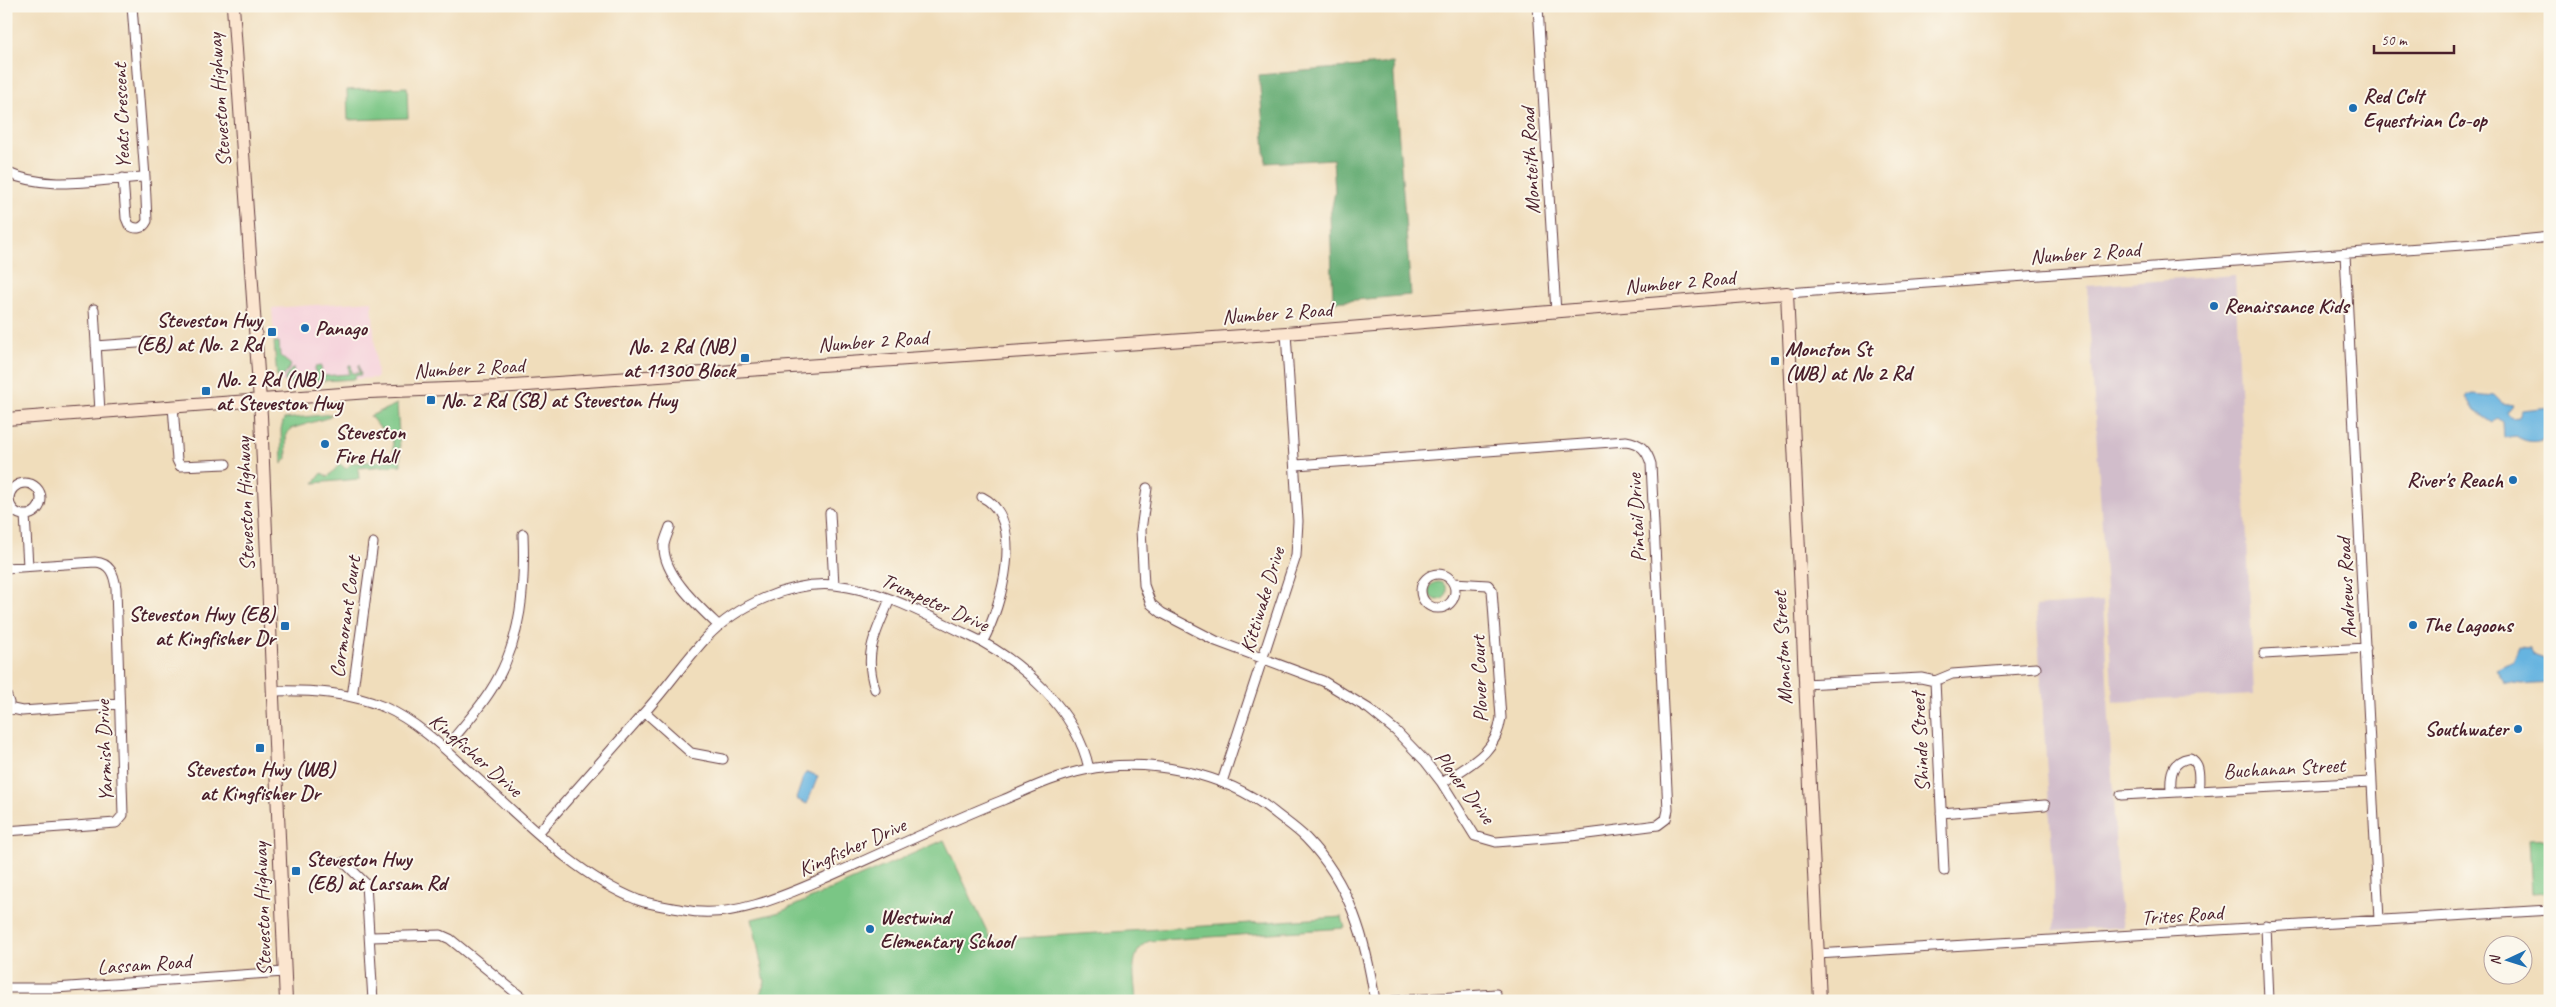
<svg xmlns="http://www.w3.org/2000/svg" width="2556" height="1007" font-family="Caveat,sans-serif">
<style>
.built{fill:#f5cfda}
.industrial{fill:#d1bdcb}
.green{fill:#7ac685;stroke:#627258}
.forest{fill:#63ab72;stroke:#56654e}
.water{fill:#66b4e0;stroke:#586a86}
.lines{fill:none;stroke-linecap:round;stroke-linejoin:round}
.street-casing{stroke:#633c41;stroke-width:11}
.secondary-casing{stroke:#633c41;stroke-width:14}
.street{stroke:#fff;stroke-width:9}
.secondary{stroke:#fbe5cf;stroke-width:12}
.poi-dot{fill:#1f6fb2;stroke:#fbf7ec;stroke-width:2}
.labels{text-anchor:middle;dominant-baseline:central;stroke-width:4;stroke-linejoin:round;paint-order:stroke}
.poi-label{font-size:21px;font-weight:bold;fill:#4a1f2b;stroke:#fbf7ec;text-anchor:start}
.street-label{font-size:21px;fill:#4a1f2b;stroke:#fbf7ec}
</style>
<rect width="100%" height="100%" fill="#fbf7ec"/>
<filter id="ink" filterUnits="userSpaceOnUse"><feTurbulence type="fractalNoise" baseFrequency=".02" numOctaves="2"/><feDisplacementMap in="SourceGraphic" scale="10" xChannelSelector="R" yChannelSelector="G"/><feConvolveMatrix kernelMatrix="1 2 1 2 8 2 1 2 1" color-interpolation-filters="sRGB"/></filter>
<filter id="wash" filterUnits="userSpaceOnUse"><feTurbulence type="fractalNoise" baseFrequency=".0096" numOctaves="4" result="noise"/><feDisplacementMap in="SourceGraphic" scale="20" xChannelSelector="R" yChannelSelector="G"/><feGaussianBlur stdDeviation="1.12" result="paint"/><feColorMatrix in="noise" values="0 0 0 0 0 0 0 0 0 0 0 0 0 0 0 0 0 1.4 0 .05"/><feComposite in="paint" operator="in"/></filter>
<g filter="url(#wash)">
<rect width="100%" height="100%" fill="#f0ddbb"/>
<path class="built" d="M372,301L377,378L282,382L277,373L272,308Z"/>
<path class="industrial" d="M2235,275L2254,695L2113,702L2087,286Z
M2103,601L2118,892L2123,927L2054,931V880L2036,606Z"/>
<path class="green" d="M407,87L408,118L348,120L347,90Z
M274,342H279L280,356L291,365L284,376L277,377Z
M349,365H351L352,373H359V365L361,375L355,376V379L285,383V378L293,367L294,378L315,376V367L321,366L322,376L349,374Z
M397,404L401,465L358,468L359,479L314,483L322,473L328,477L340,464L346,469L352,463L394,460L392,433L380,428L370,416Z
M332,414L327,418L290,429L286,436L287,458L282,464L281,429L284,419Z
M1429 591a9 9 0 1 1 18 0a9 9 0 1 1-18 0Z
M2550,838V892L2532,893L2529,839Z
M944,840L991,940L1342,917L1345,928L1149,941C1127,952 1135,980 1136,1001H757L765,982L752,919L780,912Z"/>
<path class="forest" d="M1393,63L1411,295L1333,302L1330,216L1335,192L1333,159L1266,163L1259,75Z"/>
<path class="water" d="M2473,394L2495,396L2502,403L2513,405L2507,412L2512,418L2519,417L2522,410L2550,407V435C2540,444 2526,443 2516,436L2504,438L2503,422L2498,418L2493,423L2475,411L2466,397Z
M2519,647L2529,648L2533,655L2550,661V683L2521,685L2505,683L2496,670L2513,662Z
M807,772L818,776L807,804L796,799L804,775Z"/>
</g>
<g filter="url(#ink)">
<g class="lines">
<defs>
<path id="street" d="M1538,6L1556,313
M6,172C48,192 100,179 145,177L132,6
M123,178L126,218L129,225C136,230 143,229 147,221L145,177
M2345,254L2379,920
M1787,293L2490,243L2550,237
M94,309L100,412
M96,346L151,342
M173,406L177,460L180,466L226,464
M9 499a16 16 0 1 1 32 0a16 16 0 1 1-32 0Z
M1147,488L1141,530L1144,585L1151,604L1162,613L1216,641L1323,681L1369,709L1396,731L1425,761L1442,783L1475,836L1496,842L1571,836L1658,825L1666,819L1668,810L1651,464C1647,450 1640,443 1626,441L1296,465
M982,497C1027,519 1001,607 983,641
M830,513L834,585
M25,515L28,566
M670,527C668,533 665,539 664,545C662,574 700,608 719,626
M6,568L95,562C110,563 114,574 116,588L123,815L116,823L6,831
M1421 591a17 17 0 1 1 34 0a17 17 0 1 1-34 0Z
M2264,654L2366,648
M1935,681L1944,871
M1935,681L1952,674L2036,668
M1804,684L1921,678L1935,681
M875,689C863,652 876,633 890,599
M272,691C310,690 348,692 384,707C416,721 443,747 469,771C521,817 573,874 638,900C652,905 669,907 684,910C730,920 784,896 825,878C884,852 943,824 1003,800C1029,789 1056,776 1084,770C1147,757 1224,772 1274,812C1285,821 1296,828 1306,838C1350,883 1366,940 1375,1001
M6,694L9,703L6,711
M352,697L373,543
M8,708L22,711L119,704
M645,712L691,753L723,759
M445,749C461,728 481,708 494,685C522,639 525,586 523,534
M1222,782L1296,556L1298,521L1286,333
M1442,783C1470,764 1496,754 1501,718L1492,590L1488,585L1453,583
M2171,791C2170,775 2171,761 2190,758C2202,764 2198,779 2199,790
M2121,795L2371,782
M1941,813L2045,805
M538,833C573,793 608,754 643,714C665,690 684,662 706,638C736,606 790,581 835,585C882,590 924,614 966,634C1018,657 1077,710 1089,769
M344,862L366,884L373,1001
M2266,926L2269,1001
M371,937L441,935L450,939L526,1001
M1817,954L2550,910
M6,988H55L284,972
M1393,1001L1496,994"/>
<path id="secondary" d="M233,6L261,416L286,1001
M6,419L369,392L499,387L1286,333L1787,293L1820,1001"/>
</defs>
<use href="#street" class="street-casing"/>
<use href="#secondary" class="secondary-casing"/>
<use href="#street" class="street"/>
<use href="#secondary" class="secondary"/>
</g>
</g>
<g class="poi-dot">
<circle cx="2353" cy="108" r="5"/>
<circle cx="2214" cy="306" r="5"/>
<circle cx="305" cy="328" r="5"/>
<rect x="267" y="327" width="10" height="10" rx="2.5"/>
<rect x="740" y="353" width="10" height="10" rx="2.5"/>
<rect x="1770" y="356" width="10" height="10" rx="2.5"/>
<rect x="201" y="386" width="10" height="10" rx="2.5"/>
<rect x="426" y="395" width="10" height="10" rx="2.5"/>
<circle cx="325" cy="444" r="5"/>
<circle cx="2513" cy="480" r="5"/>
<circle cx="2413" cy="625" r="5"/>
<rect x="280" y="621" width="10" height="10" rx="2.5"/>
<circle cx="2518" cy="729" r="5"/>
<rect x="255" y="743" width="10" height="10" rx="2.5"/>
<rect x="291" y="866" width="10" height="10" rx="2.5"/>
<circle cx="870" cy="929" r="5"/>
</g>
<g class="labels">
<g class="poi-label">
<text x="2363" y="96">Red Colt<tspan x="2363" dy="24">Equestrian Co-op</tspan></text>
<text x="2224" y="306">Renaissance Kids</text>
<text x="262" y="320" text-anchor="end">Steveston Hwy<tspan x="262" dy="24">(EB) at No. 2 Rd</tspan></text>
<text x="315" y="328">Panago</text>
<text x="735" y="346" text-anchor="end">No. 2 Rd (NB)<tspan x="735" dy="24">at 11300 Block</tspan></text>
<text x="1785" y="349">Moncton St<tspan x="1785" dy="24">(WB) at No 2 Rd</tspan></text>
<text x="216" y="379">No. 2 Rd (NB)<tspan x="216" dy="24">at Steveston Hwy</tspan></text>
<text x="441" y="400">No. 2 Rd (SB) at Steveston Hwy</text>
<text x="335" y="432">Steveston<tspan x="335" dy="24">Fire Hall</tspan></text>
<text x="2503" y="480" text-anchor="end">River's Reach</text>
<text x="275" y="614" text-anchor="end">Steveston Hwy (EB)<tspan x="275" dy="24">at Kingfisher Dr</tspan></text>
<text x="2423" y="625">The Lagoons</text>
<text x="2508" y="729" text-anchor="end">Southwater</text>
<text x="260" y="769" text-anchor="middle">Steveston Hwy (WB)<tspan x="260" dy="24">at Kingfisher Dr</tspan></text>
<text x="306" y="859">Steveston Hwy<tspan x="306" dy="24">(EB) at Lassam Rd</tspan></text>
<text x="880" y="917">Westwind<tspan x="880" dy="24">Elementary School</tspan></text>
</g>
<g class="street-label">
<text transform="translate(219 100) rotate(-94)">Steveston Highway</text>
<text transform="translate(121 116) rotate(-92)">Yeats Crescent</text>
<text transform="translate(1530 161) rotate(-93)">Monteith Road</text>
<text transform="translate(2085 253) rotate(-4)">Number 2 Road</text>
<text transform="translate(1680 282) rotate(-5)">Number 2 Road</text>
<text transform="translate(1277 313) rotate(-4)">Number 2 Road</text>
<text transform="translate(873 341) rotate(-4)">Number 2 Road</text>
<text transform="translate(469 368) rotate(-3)">Number 2 Road</text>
<text transform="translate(245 504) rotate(-92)">Steveston Highway</text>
<text transform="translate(1636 518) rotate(-93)">Pintail Drive</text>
<text transform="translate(2346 588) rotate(-93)">Andrews Road</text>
<text transform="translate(1262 600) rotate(-73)">Kittiwake Drive</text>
<text transform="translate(935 602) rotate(24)">Trumpeter Drive</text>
<text transform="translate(345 617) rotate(-82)">Cormorant Court</text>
<text transform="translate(1782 648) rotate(-93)">Moncton Street</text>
<text transform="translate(1479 679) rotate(-92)">Plover Court</text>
<text transform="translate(1920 742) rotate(-93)">Shinde Street</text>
<text transform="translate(104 751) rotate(-92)">Yarmish Drive</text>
<text transform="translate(476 755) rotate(41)">Kingfisher Drive</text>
<text transform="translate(2284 768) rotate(-3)">Buchanan Street</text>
<text transform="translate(1465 787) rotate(53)">Plover Drive</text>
<text transform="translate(852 847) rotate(-24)">Kingfisher Drive</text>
<text transform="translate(262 909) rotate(-92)">Steveston Highway</text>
<text transform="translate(2182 915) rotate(-4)">Trites Road</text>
<text transform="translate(144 964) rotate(-4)">Lassam Road</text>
</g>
</g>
<rect width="2556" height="1007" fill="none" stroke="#fbf7ec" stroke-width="25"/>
<g transform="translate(2508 960) rotate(266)"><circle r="24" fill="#fbf7ec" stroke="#b4a19f"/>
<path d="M0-4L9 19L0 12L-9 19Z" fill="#1f6fb2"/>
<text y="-8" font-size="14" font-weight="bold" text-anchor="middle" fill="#4a1f2b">N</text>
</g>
<path d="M2374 45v8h80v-8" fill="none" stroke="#4a1f2b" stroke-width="2.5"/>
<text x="2381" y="45" font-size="15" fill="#4a1f2b" stroke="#fbf7ec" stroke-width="4" paint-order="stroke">50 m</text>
</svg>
